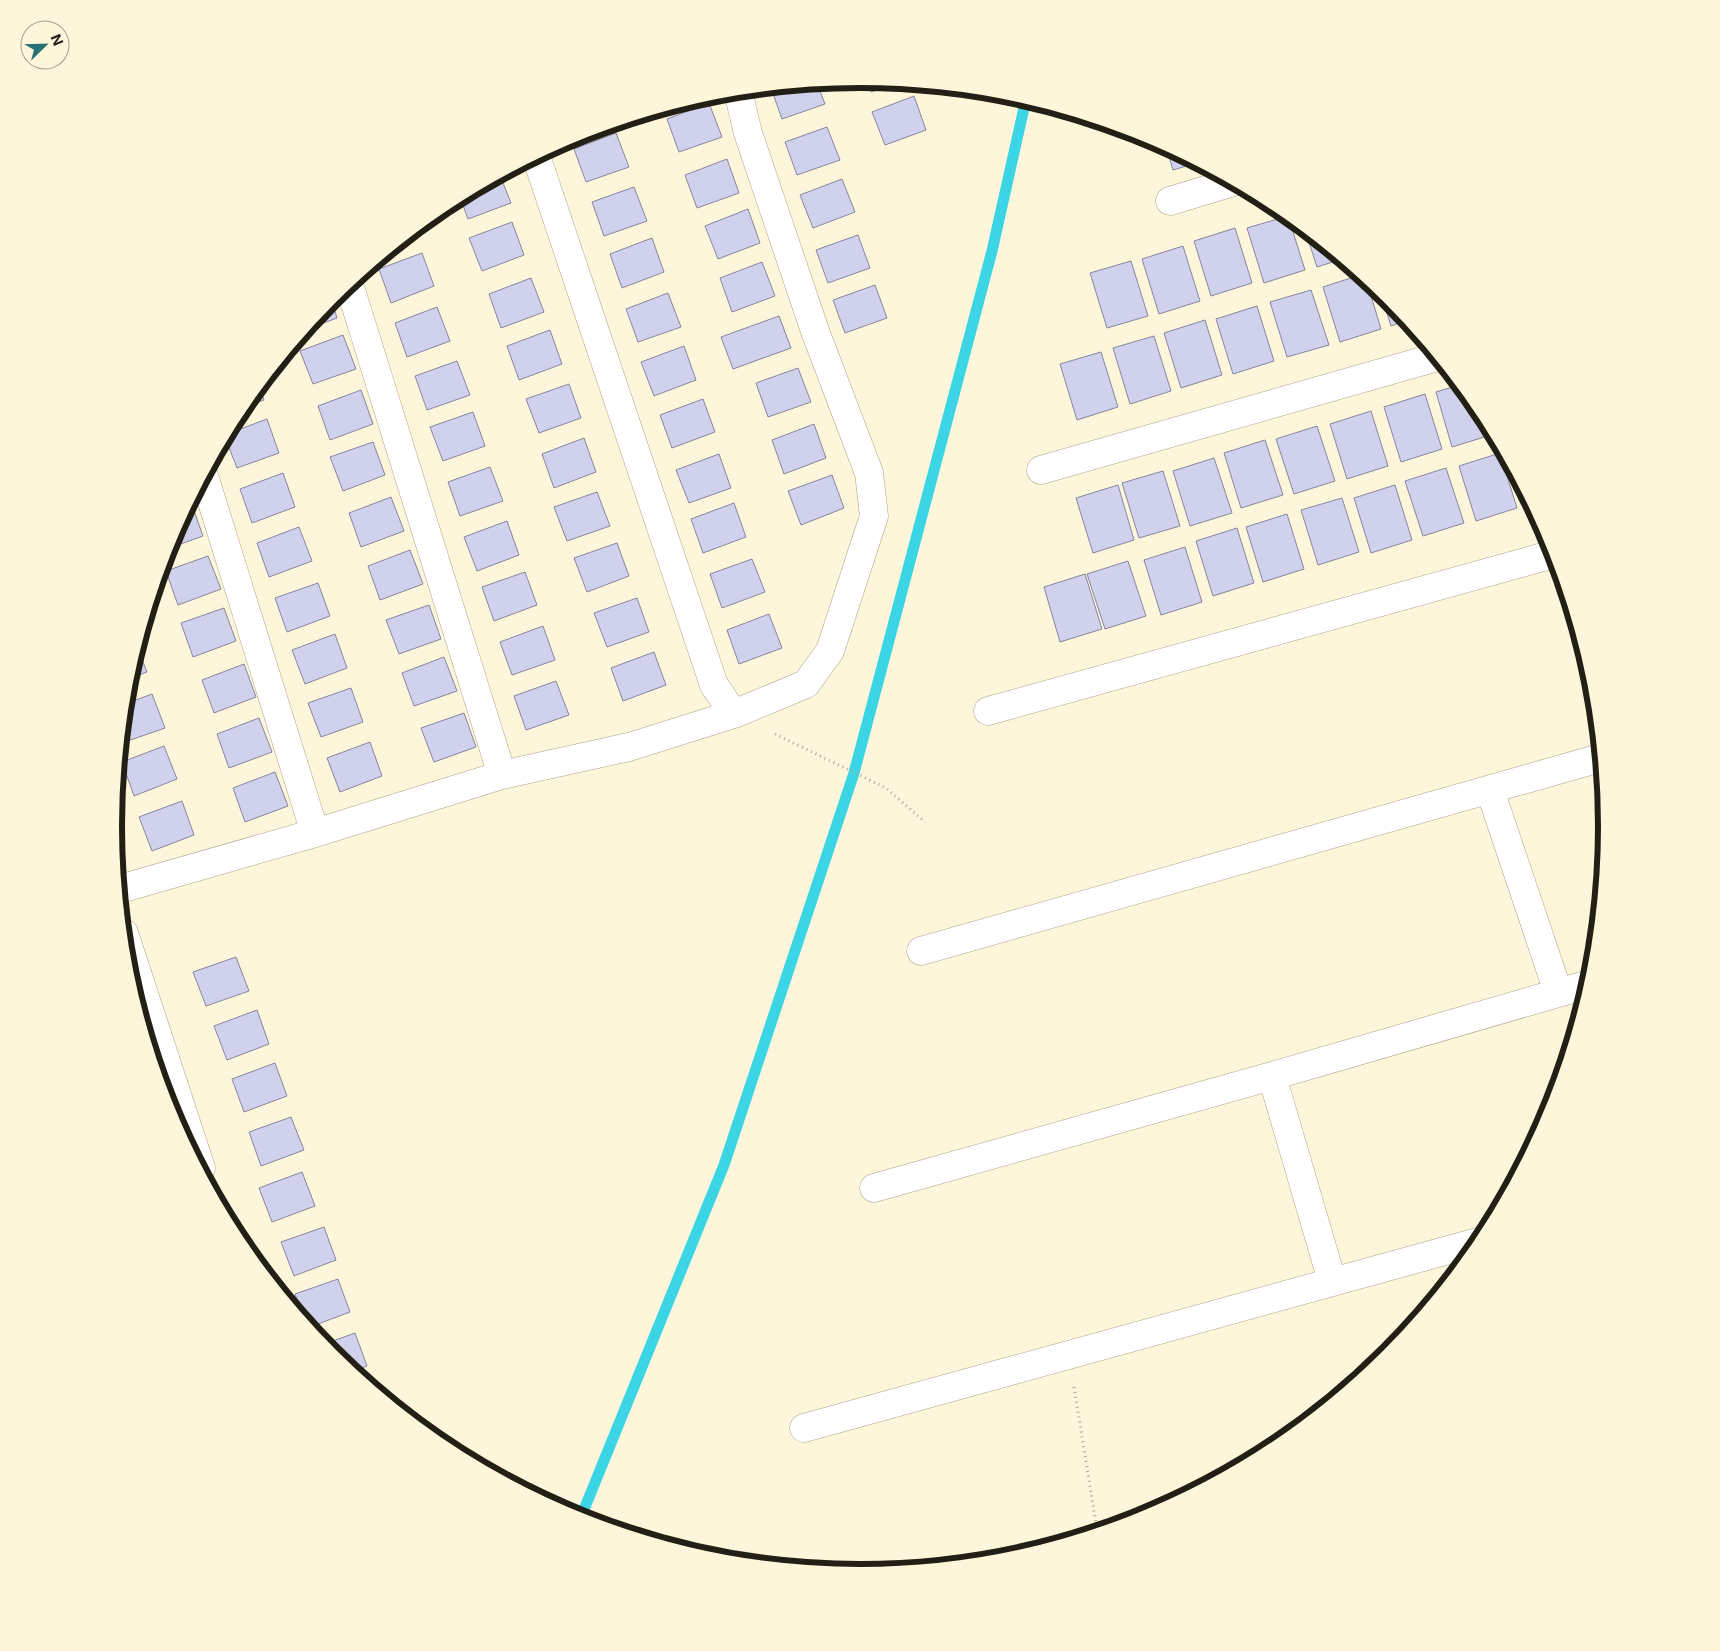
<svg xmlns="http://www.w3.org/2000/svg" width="1720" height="1651" font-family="Inter,sans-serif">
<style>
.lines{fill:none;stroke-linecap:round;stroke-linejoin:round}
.stream{stroke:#3cd5e6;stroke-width:11}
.building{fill:#d0d1ed;stroke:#85869f}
.street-casing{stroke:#aaa388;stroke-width:29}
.path{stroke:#ada791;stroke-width:3;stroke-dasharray:1 4;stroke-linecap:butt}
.street{stroke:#fff;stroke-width:28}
.rim{fill:none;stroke:#221f15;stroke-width:6}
</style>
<rect width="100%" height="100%" fill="#fef6da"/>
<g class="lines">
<path class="stream" d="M581,1517L724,1165L854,773L992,251L1026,99"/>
</g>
<path class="building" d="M866,79L898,82L871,92Z
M817,83L825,104L782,119L771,88Z
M914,96L926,130L885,145L872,112Z
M709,103L722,137L679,152L667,119Z
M827,127L840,160L797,175L785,142Z
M616,133L629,167L586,182L574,149Z
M1166,146L1197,163L1173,170Z
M727,159L739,193L697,208L685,175Z
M500,175L511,203L468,219L460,197Z
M842,179L855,212L813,228L800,195Z
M634,187L647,221L604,236L592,202Z
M748,209L760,243L718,259L705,226Z
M1288,216L1305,270L1264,283L1247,228Z
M512,222L524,255L482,271L469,238Z
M420,225L422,230L407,236Z
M1235,228L1252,283L1211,296L1194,241Z
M1305,230L1342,259L1317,267Z
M858,235L870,268L828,283L816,250Z
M652,238L664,272L622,288L610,254Z
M1183,246L1200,301L1159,314L1142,259Z
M422,253L434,286L391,303L379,269Z
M1131,261L1148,316L1107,328L1090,273Z
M762,262L775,296L732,312L720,278Z
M1360,275L1366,279L1381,329L1340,342L1323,287Z
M531,278L544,312L501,328L489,294Z
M875,285L887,318L845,333L833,300Z
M1311,290L1329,345L1287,357L1270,302Z
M1380,291L1388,298L1407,320L1391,326Z
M668,293L681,327L638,342L626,309Z
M331,299L337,318L305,330Z
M1257,306L1274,361L1233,374L1216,319Z
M437,307L450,341L407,357L395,323Z
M779,316L791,348L733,369L721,337Z
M1205,320L1222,375L1181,388L1164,333Z
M550,330L562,364L519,380L507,346Z
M343,335L356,369L313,384L300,351Z
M1154,336L1171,391L1130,404L1113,348Z
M684,346L696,380L654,396L641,362Z
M1101,352L1118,407L1077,420L1060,364Z
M457,361L470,395L427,410L415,376Z
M798,368L811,402L768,417L756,383Z
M569,384L581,418L539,433L526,399Z
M1459,385L1481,411L1494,434L1452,447L1436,392Z
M259,387L264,400L241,408Z
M361,390L373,424L330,440L318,406Z
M1425,394L1442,449L1401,462L1384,407Z
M703,399L715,432L672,448L660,415Z
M1371,411L1388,466L1347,479L1330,424Z
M473,412L485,446L443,461L430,427Z
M267,419L279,453L237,468L225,437L227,434Z
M814,424L826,458L784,474L772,440Z
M1317,426L1335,481L1294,494L1276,439Z
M584,438L596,472L554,488L542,454Z
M1265,440L1283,495L1241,508L1224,453Z
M373,442L385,475L343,491L330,457Z
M1500,453L1517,508L1476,521L1459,466Z
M719,454L731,488L689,503L676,470Z
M1214,458L1232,513L1190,526L1173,471Z
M490,467L503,501L460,516L448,482Z
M1446,468L1464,523L1423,536L1405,481Z
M1163,471L1180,526L1139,538L1122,483Z
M283,473L295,507L252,523L240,489Z
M832,475L844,508L801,525L788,491Z
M1118,485L1134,540L1093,553L1076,498Z
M1395,485L1412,540L1371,553L1354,498Z
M1523,489L1532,507L1529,508Z
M597,492L610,526L567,541L554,507Z
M391,497L404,531L361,547L349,513Z
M1342,498L1359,552L1318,565L1301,510Z
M191,502L203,536L167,549L170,539Z
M734,503L746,537L703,553L691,519Z
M1287,514L1304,569L1263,582L1246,527Z
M507,521L519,555L477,571L464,537Z
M299,527L312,561L269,577L257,543Z
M1237,528L1254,583L1213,596L1196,541Z
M617,543L629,576L587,592L574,558Z
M1185,547L1202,602L1161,615L1144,560Z
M410,550L423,584L380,600L368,566Z
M208,556L221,589L178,605L166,571Z
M752,559L765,592L722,608L710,574Z
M1128,561L1146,616L1105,629L1087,574Z
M525,572L537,605L494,621L482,587Z
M1085,574L1102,629L1060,642L1044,587Z
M318,583L330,616L287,632L275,598Z
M637,598L649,632L607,647L594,613Z
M429,605L441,639L399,654L386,620Z
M224,608L236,641L193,657L181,623Z
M769,614L782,648L739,664L727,630Z
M543,626L555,660L512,675L500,642Z
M335,634L347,668L305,684L292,650Z
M137,647L147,672L128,679Z
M654,652L666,685L623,701L611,668Z
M444,657L457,691L414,706L402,673Z
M244,664L256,697L214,713L202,680Z
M556,681L569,715L526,730L514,696Z
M351,688L363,722L321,737L308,703Z
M152,694L165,728L122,743L125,704Z
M464,713L476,747L434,762L421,728Z
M259,718L272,752L229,768L217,734Z
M370,742L382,776L340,792L327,758Z
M164,746L177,779L134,796L122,762Z
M275,772L288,806L245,822L233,788Z
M182,801L194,835L152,851L139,817Z
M236,957L249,991L206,1006L193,972Z
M257,1010L269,1044L227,1060L214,1026Z
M275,1063L287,1096L244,1112L232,1079Z
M291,1117L304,1150L261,1166L249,1132Z
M302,1172L315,1206L272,1222L259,1188Z
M324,1227L336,1260L294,1276L281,1242Z
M338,1279L350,1312L310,1327L305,1321L295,1294Z
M355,1333L367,1366L354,1371L332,1353L324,1344Z"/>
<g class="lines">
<defs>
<path id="street" d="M536,156L714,685L734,714
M1170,201L1233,182
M349,284L502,775
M1041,470L1437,357
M204,476L315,833
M988,711L1554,554
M1490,790L1558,992
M120,889L315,833L502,775L629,747L734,714L806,684L830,651L874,516L869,473L815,331L748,133L738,91
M124,933L201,1168
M921,951L1600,758
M1272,1076L1332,1281
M874,1188L1272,1076L1589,984
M804,1428L1481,1241"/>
</defs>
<use href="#street" class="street-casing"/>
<path class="path" d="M775,734L886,788L925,822
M1074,1387L1097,1530"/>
<use href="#street" class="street"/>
</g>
<path d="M0 0H1720V1651H0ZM122 826a738 738 0 1 1 1476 0a738 738 0 1 1-1476 0Z" fill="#fef6da" fill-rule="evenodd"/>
<path class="rim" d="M122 826a738 738 0 1 1 1476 0a738 738 0 1 1-1476 0Z"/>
<g transform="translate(45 45) rotate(67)"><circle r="24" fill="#fef6da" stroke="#a6a08b"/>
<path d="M0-4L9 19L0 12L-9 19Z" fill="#277273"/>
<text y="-8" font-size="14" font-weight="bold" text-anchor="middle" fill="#221f15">N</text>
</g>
</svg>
